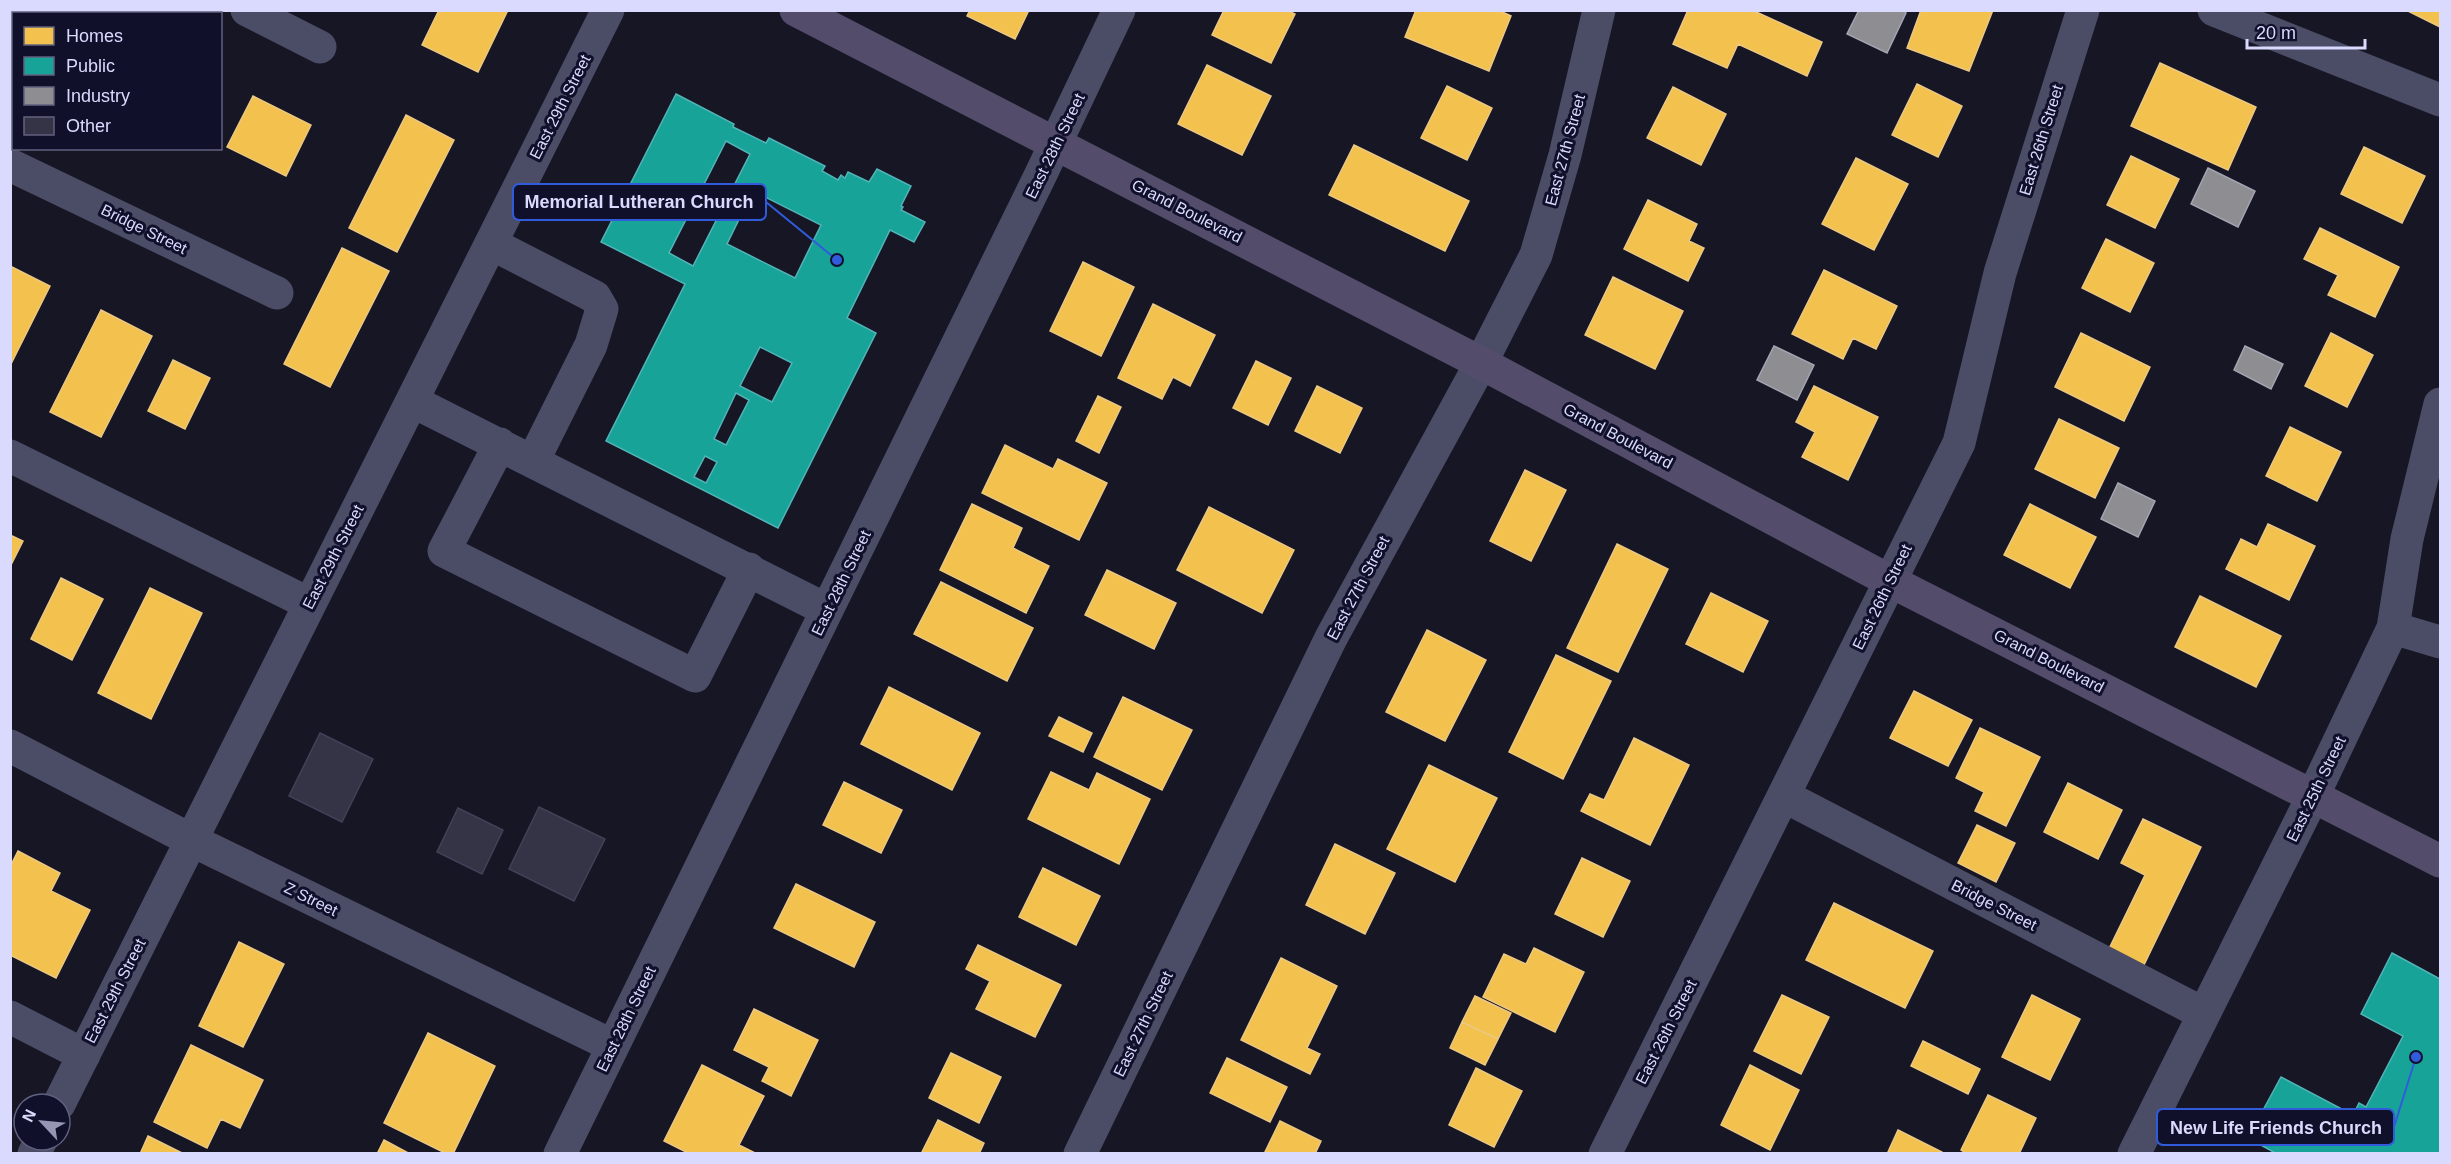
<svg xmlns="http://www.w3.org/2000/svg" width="2451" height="1164" font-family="Arial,sans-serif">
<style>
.homes{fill:#f2c14e;stroke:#ebc883;stroke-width:1.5}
.public{fill:#17a398;stroke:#52b4b7;stroke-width:1.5;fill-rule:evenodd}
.industry{fill:#8d8d92;stroke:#a4a4b3;stroke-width:1.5}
.building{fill:#353446;stroke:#424158;stroke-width:1.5}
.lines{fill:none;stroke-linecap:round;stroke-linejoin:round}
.minor{stroke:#4b4c66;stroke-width:33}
.major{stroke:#534d6b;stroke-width:33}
.labels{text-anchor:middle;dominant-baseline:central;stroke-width:6;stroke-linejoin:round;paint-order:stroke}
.street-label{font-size:16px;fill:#dadaff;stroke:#11102b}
.leader{fill:none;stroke:#305cdc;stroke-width:2}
.callout-dot{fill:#305cdc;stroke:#11102b;stroke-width:2}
.callout{fill:#11102b;stroke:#305cdc;stroke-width:2}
.callout-label{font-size:18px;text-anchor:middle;font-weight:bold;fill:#dadaff}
</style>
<rect width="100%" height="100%" fill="#171625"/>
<path class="homes" d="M35,10H108L107,14H34Z
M439,10H508L478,72L422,45Z
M970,10H1029L1015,39L967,16Z
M1224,10H1287L1295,14L1271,63L1212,35Z
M1416,10H1498L1511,16L1489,71L1405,37Z
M1688,10H1752L1822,42L1807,76L1738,44L1727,68L1673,44Z
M1921,10H1993L1969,71L1907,48Z
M2406,10H2440V27Z
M2160,63L2256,107L2228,170L2131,126Z
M1207,65L1271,96L1242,155L1178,124Z
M1917,84L1962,106L1938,157L1892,135Z
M1447,86L1492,108L1467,160L1421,138Z
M1673,87L1726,114L1701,165L1647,138Z
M253,96L311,125L286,176L227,147Z
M406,115L454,140L397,252L349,228Z
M1354,145L1469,201L1445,251L1329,195Z
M2364,147L2425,176L2402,223L2341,194Z
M2131,156L2179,179L2155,228L2107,205Z
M1856,158L1908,184L1874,250L1822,224Z
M1648,200L1697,224L1689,241L1704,248L1688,281L1624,249Z
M2320,228L2399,267L2375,317L2328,295L2338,275L2304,259Z
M2106,239L2154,263L2130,312L2082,288Z
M342,248L389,271L330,387L284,364Z
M1083,262L1134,287L1101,356L1050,331Z
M10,266L50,286L10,366Z
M1824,270L1897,306L1876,349L1853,338L1843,359L1792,334Z
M1613,277L1683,311L1655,369L1585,335Z
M1153,304L1215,335L1190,386L1173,377L1162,399L1118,378Z
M101,310L152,336L101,437L50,412Z
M2081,333L2150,367L2124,421L2055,387Z
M2331,333L2373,355L2347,407L2305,386Z
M173,360L210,378L185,429L148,411Z
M1256,361L1291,378L1268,425L1233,408Z
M1317,386L1362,408L1340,453L1295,431Z
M1814,386L1878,417L1848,480L1802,457L1815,432L1796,422Z
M1098,396L1121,407L1099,453L1076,441Z
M2059,419L2119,448L2095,498L2035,469Z
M2290,427L2341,452L2317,501L2266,476Z
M1005,445L1053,469L1058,459L1107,483L1079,540L982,493Z
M1525,470L1566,490L1531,561L1490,541Z
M972,504L1022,528L1013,548L1049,566L1026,613L940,570Z
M2030,504L2096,537L2070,588L2004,555Z
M1209,507L1294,550L1262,613L1177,570Z
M2268,524L2315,546L2289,600L2226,569L2241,539L2257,547Z
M10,535L23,541L10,567Z
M1617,544L1668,569L1618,672L1567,648Z
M1107,570L1176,603L1154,649L1085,615Z
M61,578L103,599L72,660L31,639Z
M941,582L1033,628L1007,681L914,634Z
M150,588L202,613L151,719L98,693Z
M1711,593L1768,621L1743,672L1686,644Z
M2200,596L2281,636L2256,687L2175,647Z
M1427,630L1486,660L1445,741L1386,712Z
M1556,655L1611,681L1563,779L1509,752Z
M889,687L980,733L952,790L861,744Z
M1914,691L1972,720L1948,766L1890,738Z
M1123,697L1192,730L1162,790L1094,757Z
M1059,717L1092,733L1083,752L1049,736Z
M1980,728L2040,757L2006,826L1975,811L1984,792L1956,778Z
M1634,738L1689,765L1650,845L1581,811L1590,794L1604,800Z
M1429,765L1497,798L1455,882L1387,849Z
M1051,772L1089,790L1097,773L1150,799L1119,864L1028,819Z
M844,782L902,810L881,853L823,825Z
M2068,783L2122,810L2098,859L2044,832Z
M2143,819L2201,847L2141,971L2106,955L2145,875L2121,863Z
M1977,825L2015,843L1996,882L1958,863Z
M1335,844L1395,873L1365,934L1306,905Z
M18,851L60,873L51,891L90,910L56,978L10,955V867Z
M1582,858L1630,881L1603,937L1555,914Z
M1043,868L1100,896L1076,945L1019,917Z
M796,884L875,922L854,967L774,928Z
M1834,903L1933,951L1905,1008L1806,960Z
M239,942L284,964L243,1047L199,1026Z
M978,945L1061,985L1035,1037L976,1009L990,981L966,969Z
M1534,948L1584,972L1555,1032L1483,997L1504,954L1526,964Z
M1281,958L1337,986L1307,1048L1320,1054L1310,1074L1241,1040Z
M1782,995L1829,1017L1801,1074L1754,1051Z
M2032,995L2080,1019L2050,1080L2002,1057Z
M1475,996L1511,1013L1498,1039L1462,1022Z
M754,1009L818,1040L791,1096L762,1081L769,1067L734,1050Z
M1462,1022L1498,1039L1485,1065L1450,1048Z
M428,1033L495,1066L453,1154H447L384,1123Z
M1923,1041L1980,1069L1968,1094L1911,1066Z
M191,1045L263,1080L240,1128L221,1119L207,1148L154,1122Z
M951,1053L1001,1077L979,1123L929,1098Z
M1227,1058L1287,1087L1270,1122L1210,1093Z
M702,1065L764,1096L739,1145L757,1154H690L664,1141Z
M1750,1065L1799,1090L1770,1150L1721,1125Z
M1476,1068L1522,1091L1494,1147L1449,1125Z
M1988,1095L2036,1118L2019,1154H1967L1961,1150Z
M938,1120L984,1143L979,1154H921Z
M1280,1121L1321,1141L1315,1154H1264Z
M1898,1130L1942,1152L1941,1154H1891L1888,1152Z
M148,1136L184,1154H140Z
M384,1140L410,1154H377Z"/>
<path class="public" d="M676,94L734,124L733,127L766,143L769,138L825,166L822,171L838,180L841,175L845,178L848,172L869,182L877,169L911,186L901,206L903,207L901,210L925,222L914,242L890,230L847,318L876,333L778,528L606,441L685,284L601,242ZM726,141L750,154L693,266L669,253ZM753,191L821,225L795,278L727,244ZM760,347L792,363L772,402L740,386ZM736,393L749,400L726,445L714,439ZM705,456L717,462L706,483L694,477Z
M2392,953L2440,979V1154H2277L2248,1138L2281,1077L2353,1115L2359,1103L2366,1107L2403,1036L2361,1014Z"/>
<path class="industry" d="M1859,10H1902L1906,13L1887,53L1847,34Z
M2208,168L2255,191L2238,227L2191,204Z
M1774,346L1814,365L1797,400L1757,380Z
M2245,346L2283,364L2271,389L2234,370Z
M2118,483L2155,501L2138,537L2101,519Z"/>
<path class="building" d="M320,733L373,759L342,822L289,796Z
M539,807L605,839L574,901L509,869Z
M458,808L503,830L482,874L437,852Z"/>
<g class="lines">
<path class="minor" d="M247,10L320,47
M2214,10L2440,100
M10,165L277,293
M492,244L595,297L602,309L591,345L533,461
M412,401L827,610
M500,444L444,551L695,676L749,569
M10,456L310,604
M2393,628L2440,642
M10,746L191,840L613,1046
M1784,796L2204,1014
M10,1017L84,1055
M59,1104L608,10
M34,1154L41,1140
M560,1154L1040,176L1119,10
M1080,1154L1331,638L1481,363L1536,255L1565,155L1599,10
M1605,1154L1959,443L2000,273L2083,10
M2134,1154L2313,796L2393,628L2407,539L2440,404"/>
<path class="major" d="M796,10L1481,363L1890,581L2440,861"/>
</g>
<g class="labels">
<g class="street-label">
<text transform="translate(560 107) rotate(-63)">East 29th Street</text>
<text transform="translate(2041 140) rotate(-73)">East 26th Street</text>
<text transform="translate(1055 146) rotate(-64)">East 28th Street</text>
<text transform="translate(1565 150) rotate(-75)">East 27th Street</text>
<text transform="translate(1187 211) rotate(27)">Grand Boulevard</text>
<text transform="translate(144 229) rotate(26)">Bridge Street</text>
<text transform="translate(1618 436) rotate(28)">Grand Boulevard</text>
<text transform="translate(333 557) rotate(-63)">East 29th Street</text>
<text transform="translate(841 583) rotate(-64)">East 28th Street</text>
<text transform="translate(1358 588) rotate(-62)">East 27th Street</text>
<text transform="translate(1882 597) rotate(-64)">East 26th Street</text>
<text transform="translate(2049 661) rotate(27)">Grand Boulevard</text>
<text transform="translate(2316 789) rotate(-64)">East 25th Street</text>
<text transform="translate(311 899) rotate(26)">Z Street</text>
<text transform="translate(1994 905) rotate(27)">Bridge Street</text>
<text transform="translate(115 991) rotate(-63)">East 29th Street</text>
<text transform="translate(626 1019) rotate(-64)">East 28th Street</text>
<text transform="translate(1143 1024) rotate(-64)">East 27th Street</text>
<text transform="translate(1666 1032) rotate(-63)">East 26th Street</text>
</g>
</g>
<path class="leader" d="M837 260L766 202M2416 1057L2394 1127"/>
<g class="callout-dot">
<circle cx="837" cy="260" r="6"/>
<circle cx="2416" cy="1057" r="6"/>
</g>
<g class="callout">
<rect x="513" y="184" width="253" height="36" rx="6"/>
<rect x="2157" y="1109" width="237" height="36" rx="6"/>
</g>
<g class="callout-label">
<text x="639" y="208">Memorial Lutheran Church</text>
<text x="2276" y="1134">New Life Friends Church</text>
</g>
<rect width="2451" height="1164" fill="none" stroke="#dadaff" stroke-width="24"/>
<rect x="12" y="12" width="210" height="138" fill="#11102b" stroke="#616180" stroke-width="1.5"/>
<rect x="24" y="27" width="30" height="18" fill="#f2c14e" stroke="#616180" stroke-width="1.5"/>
<text x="66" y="42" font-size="18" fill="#dadaff">Homes</text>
<rect x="24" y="57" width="30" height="18" fill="#17a398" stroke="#616180" stroke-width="1.5"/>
<text x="66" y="72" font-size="18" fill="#dadaff">Public</text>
<rect x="24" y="87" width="30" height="18" fill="#8d8d92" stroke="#616180" stroke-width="1.5"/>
<text x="66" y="102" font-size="18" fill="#dadaff">Industry</text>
<rect x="24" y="117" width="30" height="18" fill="#353446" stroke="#616180" stroke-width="1.5"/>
<text x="66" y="132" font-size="18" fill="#dadaff">Other</text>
<g transform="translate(42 1122) rotate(296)"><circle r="28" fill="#11102b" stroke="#616180" stroke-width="1.5"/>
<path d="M0-4.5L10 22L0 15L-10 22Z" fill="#9695b3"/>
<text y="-9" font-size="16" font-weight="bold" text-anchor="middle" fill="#dadaff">N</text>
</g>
<path d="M2247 39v9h118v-9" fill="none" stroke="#dadaff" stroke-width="3"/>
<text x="2256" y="39" font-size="18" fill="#dadaff" stroke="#11102b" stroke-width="4.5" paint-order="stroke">20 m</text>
</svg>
